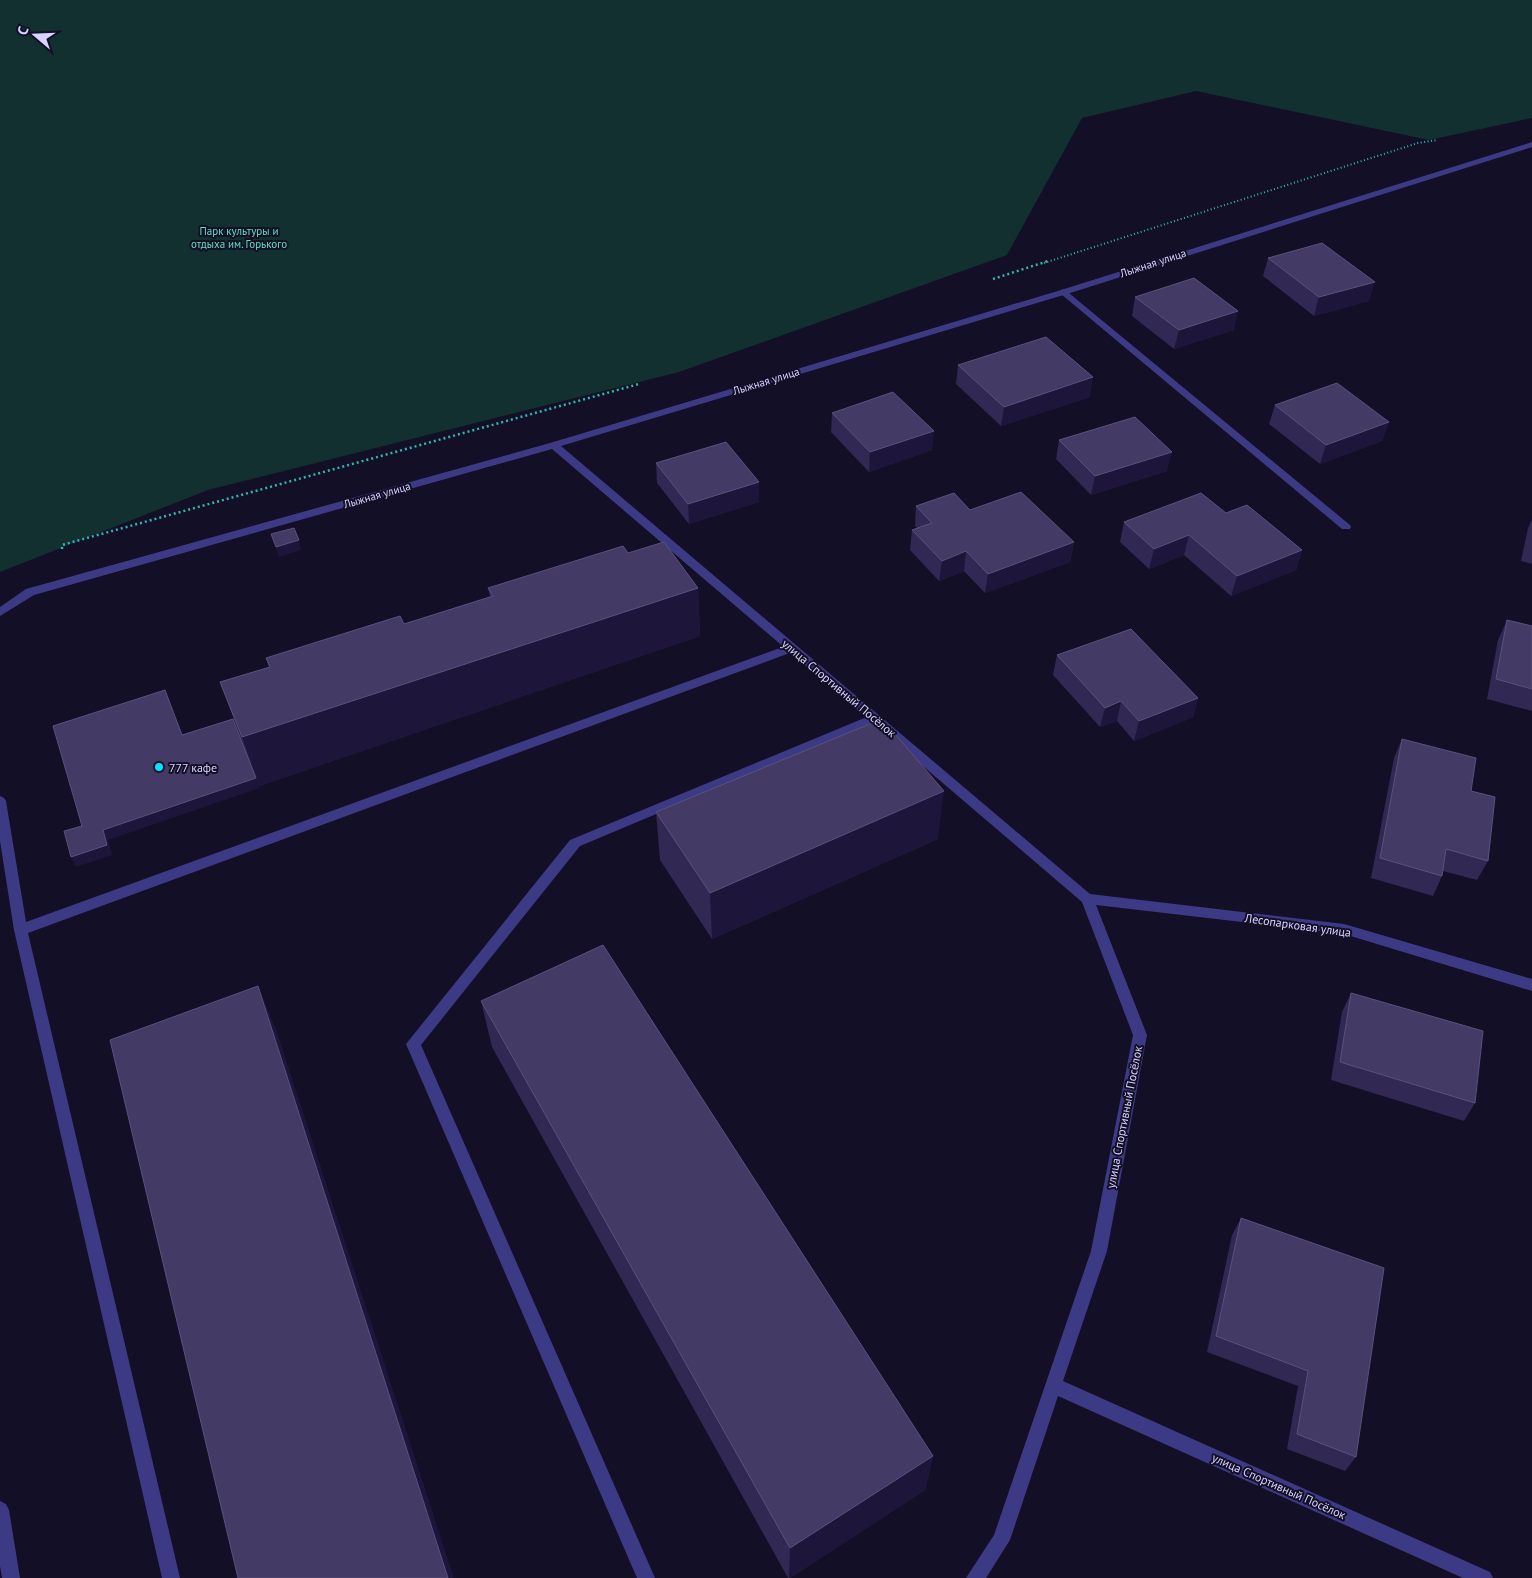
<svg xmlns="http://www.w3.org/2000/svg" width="1532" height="1578" font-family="'PT Sans',sans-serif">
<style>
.green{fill:#12302f}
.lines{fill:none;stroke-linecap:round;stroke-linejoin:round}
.path-far1{stroke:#2fb8b0;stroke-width:2;stroke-dasharray:1 2.5;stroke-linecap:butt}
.path{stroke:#2fb8b0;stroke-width:2.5;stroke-dasharray:2 3;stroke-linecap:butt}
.service{fill:#3d3a85;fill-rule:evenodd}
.minor{fill:#3d3a85;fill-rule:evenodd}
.wall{fill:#312854}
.shaded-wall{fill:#1d163a}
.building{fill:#433a66;stroke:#5a527e}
.poi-dot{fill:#00e5ff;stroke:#130f26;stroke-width:2}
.labels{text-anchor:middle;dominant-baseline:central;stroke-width:4;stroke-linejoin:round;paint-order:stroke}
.far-park-label{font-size:11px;fill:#5fe0c0;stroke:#130f26}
.far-street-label{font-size:11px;fill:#d9d4ff;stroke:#130f26}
.street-label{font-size:12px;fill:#d9d4ff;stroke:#130f26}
.poi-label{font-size:12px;fill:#d9d4ff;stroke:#130f26;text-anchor:start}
</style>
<rect width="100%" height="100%" fill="#130f26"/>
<path class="green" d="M0,0H1532V118L1429,140L1196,91L1082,118L1007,255L679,372L208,490L0,572Z"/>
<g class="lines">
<path class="path-far1" d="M1044,263L1418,143L1437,140"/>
<path class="path" d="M993,279L1048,261
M62,549V545L639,384"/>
<path class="service" d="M1064,289L1350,525L1351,527L1350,529H1342L1061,294V290Z
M791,644L795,645L797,648L795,651L28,933L180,1578H162L14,930L0,841V796L4,798L6,801L26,922Z
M874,714L880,718L878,721L580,846L421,1045L655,1578H637L406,1044L570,840Z"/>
<path class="minor" d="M1532,142V147L1067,294L561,446L1090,894L1344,924L1532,979V991L1344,934L1096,905L1147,1035L1107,1251L1063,1381L1490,1572L1493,1578H1463L1058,1396L1010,1540L986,1578H966L994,1535L1091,1251L1133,1035L1082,902L552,449L34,595L0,616V607L26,589L550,443L1061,290Z
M0,1501L6,1504L9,1510L20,1578H2L0,1566Z"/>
</g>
<path class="wall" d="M1268,258L1369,301L1314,316L1263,276Z
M1135,297L1234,330L1174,349L1132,316Z
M958,365L1090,397L1001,426L956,384Z
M1275,405L1389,422L1382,441L1320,464L1269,424Z
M832,413L932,450L869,472L831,432Z
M1059,440L1167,471L1091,495L1056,459Z
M656,463L759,482V502L689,524L657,483Z
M916,506L970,510L1074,542L1070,562L985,593L964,571L939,581L910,550L912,530L917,528L915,526Z
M1226,513L1302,550L1296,570L1231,596L1184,555L1149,569L1120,542L1124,522Z
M1532,519V564L1521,561L1528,528Z
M628,553L698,588L700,636L259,786L220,682L269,667L266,658L404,624L490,597L488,588Z
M1507,620L1532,626V711L1487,699L1498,640Z
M1057,655L1198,698L1193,717L1134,741L1117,721L1100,727L1053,675Z
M1402,739L1488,861L1477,880L1443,871L1442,876L1433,896L1371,878L1394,758Z
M656,812L938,839L712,939L660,860Z
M1351,993L1475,1103L1464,1121L1331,1080L1342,1012Z
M481,1001L933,1456L925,1490L790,1578H788L492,1047Z
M1241,1218L1356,1457L1345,1471L1287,1449L1298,1386L1207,1352L1232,1235Z"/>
<path class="shaded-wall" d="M1375,282L1369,301L1314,316L1319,297Z
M1238,311L1234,330L1174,349L1179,330Z
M1093,377L1090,397L1001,426L1004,407Z
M1389,422L1382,441L1320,464L1326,445Z
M934,431L932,450L869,472L870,452Z
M1172,452L1167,471L1091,495L1095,476Z
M759,482V502L689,524L688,504Z
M1189,535L1184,555L1149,569L1154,549Z
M299,540L301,550L279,557L276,547Z
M1074,542L1070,562L985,593L988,574Z
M1302,550L1296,570L1231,596L1237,576Z
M966,551L964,571L939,581L942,561Z
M698,588L700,636L259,786L242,737Z
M1198,698L1193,717L1134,741L1139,721Z
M1121,701L1117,721L1100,727L1105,708Z
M256,778L260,788L108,840L112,855L76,867L71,857L103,830Z
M944,791L938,839L712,939L710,893Z
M258,986L277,1032L454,1578H448Z
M933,1456L925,1490L790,1578H789L790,1548Z"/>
<path class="building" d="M1322,243L1375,282L1319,297L1268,258Z
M1194,278L1238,311L1179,330L1135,297Z
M1046,337L1093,377L1004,407L958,365Z
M1337,383L1389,422L1326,445L1275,405Z
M893,392L934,431L870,452L832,413Z
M1135,417L1172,452L1095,476L1059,440Z
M726,442L759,482L688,504L656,463Z
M1021,492L1074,542L988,574L966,551L942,561L912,530L932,523L916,506L954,493L970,510Z
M1201,493L1226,513L1247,505L1302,550L1237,576L1189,535L1154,549L1124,522Z
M294,528L299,540L276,547L271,534Z
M664,542L698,588L242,737L220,682L270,667L266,658L400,616L404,624L493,596L488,588L623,546L628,553Z
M1507,620L1532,626V689L1496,679Z
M1131,629L1198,698L1139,721L1121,701L1105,708L1057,655Z
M165,690L182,735L233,719L256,778L103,830L107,845L71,857L64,831L82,826L53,726Z
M882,719L944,791L710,893L656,812Z
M1402,739L1476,758L1471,791L1495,797L1488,861L1446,849L1442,876L1380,858Z
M603,945L933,1456L790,1548L481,1001Z
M258,986L448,1578H238L110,1040Z
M1351,993L1483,1031L1475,1103L1340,1062Z
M1241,1218L1384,1268L1356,1457L1297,1434L1308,1371L1216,1336Z"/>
<circle class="poi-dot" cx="159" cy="767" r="5"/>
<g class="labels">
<g class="far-park-label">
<text x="239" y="231">Парк культуры и<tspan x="239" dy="13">отдыха им. Горького</tspan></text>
</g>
<g class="far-street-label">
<text transform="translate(1153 263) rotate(-18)">Лыжная улица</text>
<text transform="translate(766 381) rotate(-17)">Лыжная улица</text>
<text transform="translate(377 495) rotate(-16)">Лыжная улица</text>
</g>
<g class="street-label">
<text transform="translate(839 688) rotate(40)">улица Спортивный Посёлок</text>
<text transform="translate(1298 925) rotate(8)">Лесопарковая улица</text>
<text transform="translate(1124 1117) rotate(-79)">улица Спортивный Посёлок</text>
<text transform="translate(1279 1486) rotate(24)">улица Спортивный Посёлок</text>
</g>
<g class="poi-label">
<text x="169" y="767">777 кафе</text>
</g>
</g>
<g transform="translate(35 35) rotate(289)" stroke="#130f26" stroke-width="4" paint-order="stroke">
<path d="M0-4L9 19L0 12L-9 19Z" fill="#d9d4ff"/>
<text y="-8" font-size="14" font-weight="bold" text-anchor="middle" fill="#d9d4ff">С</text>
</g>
</svg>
